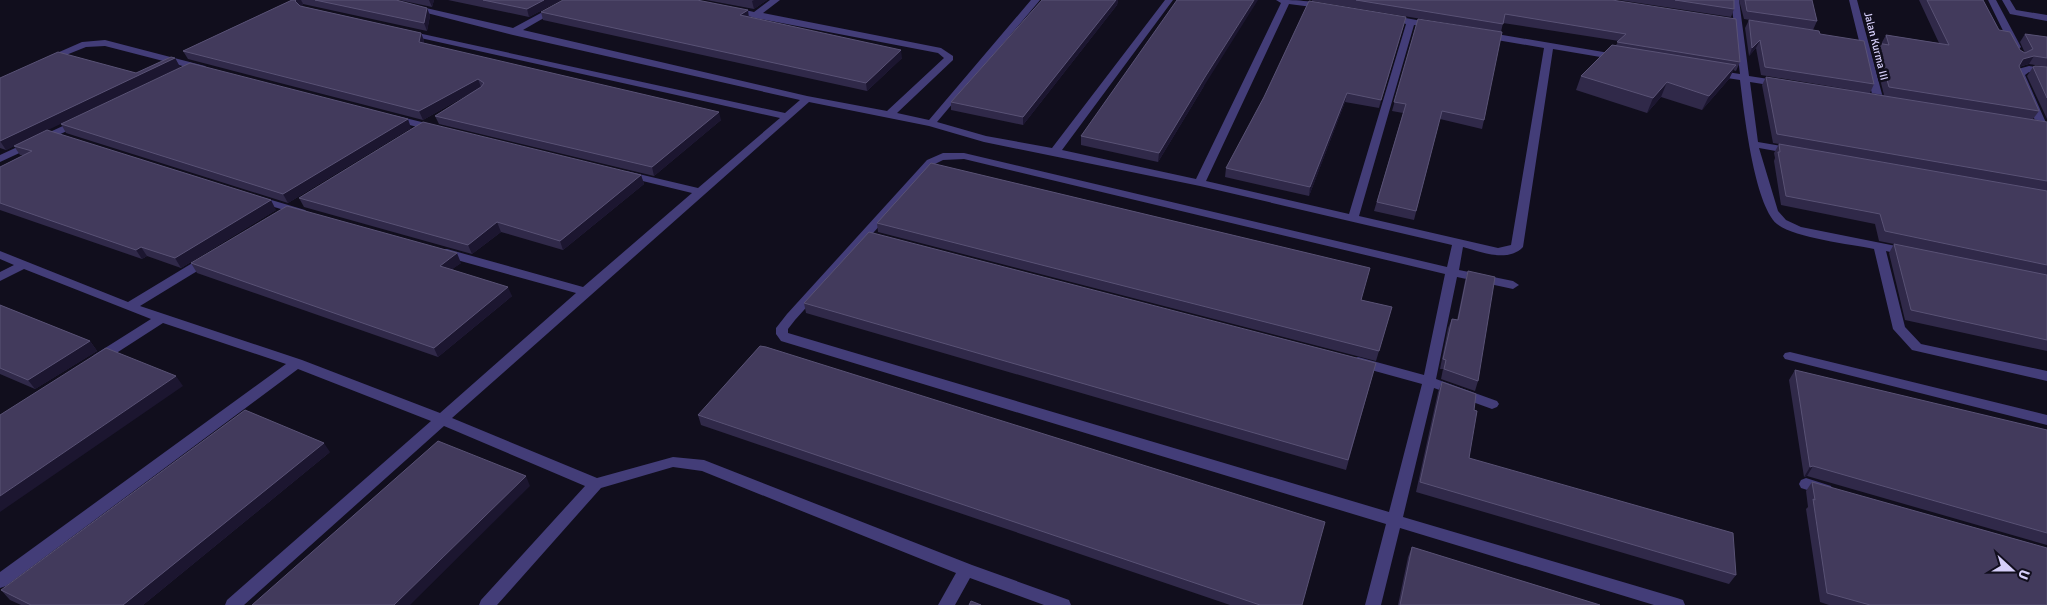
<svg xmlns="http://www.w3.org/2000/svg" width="2047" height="605" font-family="Signika,sans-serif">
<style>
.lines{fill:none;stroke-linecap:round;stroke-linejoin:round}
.minor{fill:#433d78;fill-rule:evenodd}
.wall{fill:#302949}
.shaded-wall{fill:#1c1630}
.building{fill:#423a5c;stroke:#595275}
.labels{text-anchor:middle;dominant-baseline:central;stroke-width:5;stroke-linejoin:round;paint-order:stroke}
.far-street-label{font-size:11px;fill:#d6cffa;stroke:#110e1d}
</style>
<rect width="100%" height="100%" fill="#110e1d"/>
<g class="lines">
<path class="minor" d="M376,0H391L513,28L565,0H575L523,30L807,96L887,111L944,58L938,53L755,18L728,10L732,7L754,12L770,0H780L763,13L941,48L953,56V60L897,113L929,120L1031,0H1040L937,122L986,136L1052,148L1165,0H1173L1062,150L1196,179L1281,3L1276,0C1290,0 1318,0 1329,7L1328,9L1289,4L1206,181L1349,214L1406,24L1385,18L1389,15L1433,23L1437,26L1436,28L1414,25L1359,216L1498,248L1511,245L1544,48L1485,38L1481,35L1485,32L1621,55L1623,57L1618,60L1553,49L1523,247C1508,263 1481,252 1463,247L1459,270L1513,281L1519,285L1513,289L1457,277L1436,379L1497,401L1499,404L1497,407L1492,409L1434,388L1403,517L1677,598L1683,600L1685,605H1654L1400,528L1381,605H1365L1386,524L781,341L776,334V328L787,314L927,160L943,153H964L1447,267L1452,245L1200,186L984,142L929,126L809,102L452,418L597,478L673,457L704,460L972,565L1069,600L1071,605H1044L970,578L955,605H938L956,573L702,471L673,467L601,488L497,605H479L481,600L585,486L444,426L244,605H225L227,600L431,421L298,369L6,586L0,588V572L286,364L163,323L104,361H94L92,358L94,355L151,319L24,269L0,281V272L14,265L0,259V251L128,302L204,256H212L214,259L212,262L140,306L302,360L440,413L576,293L439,255L437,252L439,249H447L583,287L692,193L622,176L621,174L622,172L626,171L698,188L780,118L407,35L403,32L404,30L785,113L800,100L513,35ZM964,159L1445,274L1424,375L1358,357L1353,359L1351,362L1353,365L1422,384L1389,512L788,333V329L795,320L935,164L943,160Z
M1731,0H1739L1749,76L1781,81L1786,84L1781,87L1750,82L1758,142L1793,148L1798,151L1793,154L1759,148L1778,211L1786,220L1801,227L1911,249L1913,252L1907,256L1886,251L1905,327L1921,344L2047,371V381L1912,350L1893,329L1874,249C1850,244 1794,238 1777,224C1754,204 1744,112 1740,80L1714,76L1709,73L1714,70L1740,74Z
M1849,0H1857L1883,98L1881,100L1878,101L1873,98Z
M1988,0H1996L2021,47L2019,49L2016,50L2011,47Z
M2002,0H2010L2016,10L2047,15V21L2010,14Z
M105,40L205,66L207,68L202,71L105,46L86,47L46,63L41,60L82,42Z
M2029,66L2047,69V75L2029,72L2025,75L2047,125V129L2043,130L2038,127L2015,75L2018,69Z
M393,115L438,126L439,128L434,131L389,120L388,118Z
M78,119L82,120V124L0,162V155Z
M258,196L305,210L307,212L301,215L254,201L252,199Z
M1790,352L2047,415V425L1785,359L1783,356L1785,353Z
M1806,478L1831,486L1833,490L1831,494L1826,496L1801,488L1799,484L1801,480Z"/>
</g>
<path class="wall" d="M292,0H301L303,5L301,6L421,33L424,41V43L721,120L654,176L439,124L435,116L476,90L423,120L188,59L183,51Z
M301,0H396L427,8L430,16L427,31L303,4Z
M399,0H434L432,7Z
M448,0H561L529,17Z
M706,0H767L754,9Z
M1042,0H1118L1117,5L1023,125L951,110V102Z
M1312,0H1612L1740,62L1736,71L1733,70L1729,79L1702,110L1661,97L1647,113L1576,90L1581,76L1616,45L1619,41L1503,23L1501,32L1312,1Z
M1619,0H1734V9L1731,17Z
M1739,0H1812L1817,21L1813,30L1744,19Z
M1919,0H1983L1999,30L2020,50L2025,53L2020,42L2025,34L2047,37V67L2029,64L2019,67L2039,111L2033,119L2047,122V351L1905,320L1889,253L1894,244L1949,255L1879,241L1875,224L1781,205L1774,161L1775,158L1774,153L1779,144L1773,143L1762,85L1766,77L1884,95L1873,51L1877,43L1881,44L1886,35L1939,43Z
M541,12L749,17L902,58L867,91L543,20Z
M1406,17L1379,108L1345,102L1309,196L1225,177L1226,168Z
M1418,19L1484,120L1482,129L1440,119L1414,220L1374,211L1403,113L1392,111Z
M1749,20L1820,34L1874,84L1870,93L1761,75L1756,48L1749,56L1745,28Z
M175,58L180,67L38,134L276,210L181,268L147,256L142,259L0,210V167L23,155H20L14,146L6,150L0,148V78L136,73Z
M2033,67H2047V119L2027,76Z
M1204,86L1158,162L1081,145V136Z
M61,124L411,128L288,203L66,133Z
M641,175L644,184L563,250L501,232L472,254L304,207L299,198Z
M877,223L1361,300L1392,307L1376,361L878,232Z
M191,263H461L452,269L512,296L438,357L197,273Z
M1468,271L1478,381L1475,391L1441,379L1443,369H1440L1448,328L1452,319L1457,320L1465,281Z
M804,303L1376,363L1346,470L806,313Z
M0,305L90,341L97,351L35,389L0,374Z
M1795,370L2047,430V545L1807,476L1804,477L1789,380Z
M1442,382L1474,410L1469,458L1736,575L1729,584L1416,492L1438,392Z
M698,415L1302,605H1230L701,425Z
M330,452L143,605H21L10,600L1,590Z
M1812,482L2047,605H1829L1820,602L1806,509L1808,507L1806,491Z
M1412,547L1600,605H1398L1408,557Z"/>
<path class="shaded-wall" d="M296,0H301L303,5L298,9L295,1Z
M429,0H434L432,7Z
M544,0H561L529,17L527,9Z
M754,0H767L754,9L752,1Z
M1116,0H1118L1117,5L1023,125V117Z
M1254,0H1258L1204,86L1158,162L1159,153L1205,77Z
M427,8L430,16L427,31L424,23Z
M748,10L749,18L740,15Z
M1406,17L1404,25L1379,108L1381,100Z
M421,33L424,41L422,50L419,42Z
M1760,40L1756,48L1749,56L1752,48Z
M901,50L902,58L867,91L866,83Z
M2034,56L2029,64L2018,67L2023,59Z
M175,58L180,67L6,150L0,141Z
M1736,65L1729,79L1702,110L1709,96Z
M478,79L481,87L423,120L419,111Z
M1667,82L1661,97L1647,113L1653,98Z
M1347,93L1345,102L1309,196L1310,187Z
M719,112L721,120L654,176L652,167Z
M408,119L411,128L288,203L283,194Z
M641,175L644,184L563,250L560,241Z
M271,200L276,210L181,268L175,258Z
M497,222L501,232L472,254L468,245Z
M141,247L147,256L142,259L136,250Z
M457,253L461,263L444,275L440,266Z
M508,287L512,296L438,357L434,348Z
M90,341L97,351L35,389L28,380Z
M176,376L183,386L0,512V496Z
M324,443L330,452L143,605H123Z
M1813,466L1807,476L1804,477L1810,467Z
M526,476L530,486L410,605H394Z"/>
<path class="building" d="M292,0H296L295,1L300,6L421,33L419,42L719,112L652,167L435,116L481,87L484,83L478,79L419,111L183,51Z
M315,0H396L427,8L424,23Z
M483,0H544L527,9Z
M563,0H697L748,10L740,15L901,50L866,83L541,12Z
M1042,0H1116L1023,117L951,102Z
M1177,0H1254L1205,77L1159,153L1081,136Z
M1356,0H1612L1736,19L1740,62L1617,42L1626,34L1505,14L1503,24Z
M1675,0H1734V9Z
M1745,0H1812L1817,21L1747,11Z
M1927,0H1983L1999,30L2010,32L2020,50L2025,53L2033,49L2025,34L2047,37V58L2034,56L2023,59L2019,66L2039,111L1889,87L1877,43L1889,45L1886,35L1949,45Z
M1309,1L1406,17L1381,100L1347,93L1310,187L1226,168L1264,97Z
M1418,19L1502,32L1484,120L1442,111L1416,211L1377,202L1406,104L1394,102Z
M1749,20L1819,31L1820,34L1864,41L1874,84L1765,67L1760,40L1752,48Z
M1612,45L1736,65L1709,96L1667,82L1653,98L1581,76Z
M58,52L136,73L171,57L175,58L0,141V78Z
M190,63L408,119L283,194L61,124Z
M2035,66L2047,67V98L2033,67Z
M1766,77L2047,122V181L1777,134Z
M423,122L641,175L560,241L497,222L468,245L299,198Z
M47,130L271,200L175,258L141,247L136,250L0,203V167L32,151L14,146Z
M1779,144L2047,191V265L1885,231L1880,214L1786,196L1778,152H1780Z
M931,163L1370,268L1361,300L1392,307L1379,351L877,223Z
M287,206L457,253L440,266L508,287L434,348L191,263Z
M869,232L1376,363L1348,460L804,303Z
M1894,244L2047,275V340L1911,310Z
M1468,271L1495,277L1478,381L1444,369L1446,360L1443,359L1452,319L1458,320Z
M0,305L90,341L28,380L0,368Z
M760,346L766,347L1325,522L1302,605H1260L698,415Z
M106,348L176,376L0,496V415Z
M1795,370L2047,430V533L1813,466L1810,467Z
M1442,382L1476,394L1474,410L1477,411L1469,458L1733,533L1736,575L1420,482Z
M245,410L324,443L123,605H31L1,590Z
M438,441L526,476L394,605H252Z
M1812,482L2047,548V605H1870L1827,593L1813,499L1815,500Z
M1412,547L1600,605H1400Z
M971,601L981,605H969Z"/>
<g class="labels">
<g class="far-street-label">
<text transform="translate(1876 46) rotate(76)">Jalan Kurma III</text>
</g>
</g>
<g transform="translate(2012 570) rotate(111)" stroke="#110e1d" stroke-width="4" paint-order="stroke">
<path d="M0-4L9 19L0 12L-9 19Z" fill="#d6cffa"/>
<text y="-8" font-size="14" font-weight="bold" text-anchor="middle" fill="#d6cffa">U</text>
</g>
</svg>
